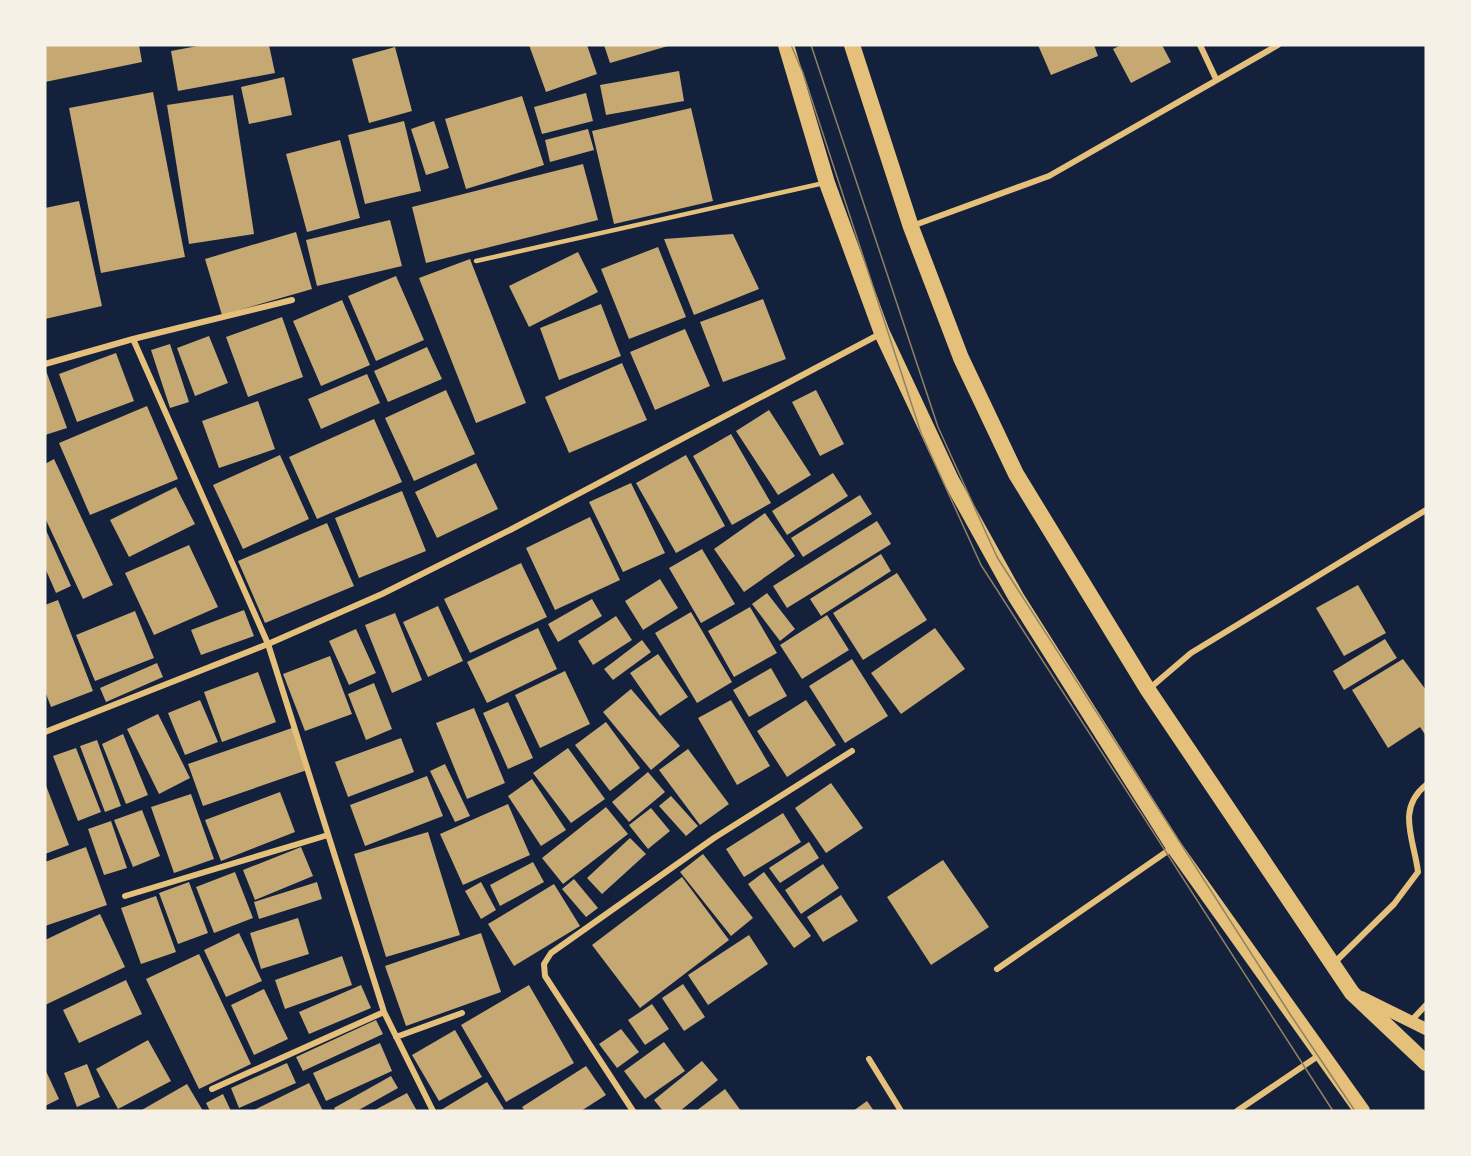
<svg xmlns="http://www.w3.org/2000/svg" width="1471" height="1156" font-family="Poppins,sans-serif">
<style>
.building{fill:#c6a872}
.lines{fill:none;stroke-linecap:round;stroke-linejoin:round}
.service{stroke:#e5c07b;stroke-width:4.5}
.minor{stroke:#e5c07b;stroke-width:6}
.secondary{stroke:#e5c07b;stroke-width:12}
.trunk{stroke:#e5c07b;stroke-width:16}
.tram{stroke:#918062;stroke-width:1.5}
</style>
<rect width="100%" height="100%" fill="#14213d"/>
<path class="building" d="M45,45H139L142,62L45,82Z
M203,45H269L275,73L178,91L171,51Z
M529,45H587L597,74L546,92Z
M604,45H668V46L610,63Z
M1038,45H1094L1098,56L1051,75Z
M1121,45H1162L1171,62L1131,83L1113,49Z
M395,47L412,111L369,123L352,59Z
M679,71L684,101L606,115L600,85Z
M284,77L292,115L249,124L241,87Z
M153,92L185,257L101,273L69,108Z
M586,93L593,121L542,134L534,107Z
M233,95L254,234L189,244L167,105Z
M522,96L544,165L466,189L445,119Z
M691,108L713,201L614,224L592,131Z
M404,121L421,191L365,204L348,135Z
M434,121L449,168L426,175L411,129Z
M588,129L594,150L550,162L545,140Z
M340,140L360,218L307,232L286,154Z
M583,164L598,220L426,263L412,207Z
M79,201L102,306L45,319V208Z
M390,220L402,266L317,286L306,240Z
M296,232L312,289L222,315L205,259Z
M733,234L759,289L694,315L664,239Z
M658,247L686,317L629,339L601,269Z
M578,252L598,292L529,327L509,286Z
M470,259L526,403L476,423L419,278Z
M396,276L424,340L376,361L348,296Z
M763,299L786,359L723,382L700,322Z
M342,300L370,365L321,386L293,321Z
M601,304L621,356L559,380L540,328Z
M282,317L303,377L248,397L226,337Z
M685,329L710,386L655,410L630,352Z
M209,336L228,383L195,396L177,348Z
M170,344L189,402L170,408L151,350Z
M427,347L442,379L388,402L374,371Z
M116,353L134,401L77,422L59,374Z
M622,363L647,420L569,453L545,397Z
M45,368L67,428L45,435Z
M367,374L380,403L321,429L308,399Z
M446,390L475,454L414,481L385,418Z
M816,390L844,444L820,456L792,402Z
M258,401L275,449L219,468L202,421Z
M147,406L178,479L90,515L59,443Z
M769,410L811,475L778,495L736,431Z
M374,419L402,482L317,519L289,457Z
M731,434L771,503L732,525L693,456Z
M280,455L309,519L243,549L213,485Z
M686,455L725,526L676,553L636,483Z
M54,459L113,585L83,599L45,518V464Z
M476,463L498,509L437,538L415,492Z
M833,473L848,496L787,535L772,511Z
M631,483L665,553L623,572L589,502Z
M176,487L195,524L129,557L110,520Z
M402,491L426,551L359,578L335,518Z
M860,495L872,514L803,557L791,538Z
M765,513L795,556L744,592L714,549Z
M590,517L620,580L555,610L526,548Z
M877,521L891,544L787,608L773,586Z
M327,523L354,586L265,623L238,561Z
M45,528L71,586L56,593L45,568Z
M189,545L218,607L154,635L125,573Z
M702,549L735,604L701,623L669,568Z
M881,554L891,571L821,616L810,599Z
M521,563L547,617L470,653L444,599Z
M897,573L927,620L863,660L833,613Z
M660,579L678,608L643,630L625,601Z
M1358,585L1386,633L1344,656L1316,608Z
M767,593L795,629L780,641L752,604Z
M592,599L602,616L558,642L548,624Z
M58,600L93,691L51,707L45,691V605Z
M438,606L463,661L428,677L403,622Z
M750,607L777,653L734,677L708,631Z
M244,610L254,636L201,655L191,630Z
M135,611L154,658L95,681L76,635Z
M691,612L732,682L697,703L655,633Z
M395,613L422,680L392,693L365,625Z
M827,615L849,650L802,679L780,645Z
M616,616L632,640L593,665L578,641Z
M538,628L557,669L487,703L467,662Z
M935,628L965,669L901,714L871,673Z
M356,629L376,673L349,685L329,641Z
M1385,639L1397,658L1344,690L1333,671Z
M642,640L651,652L613,680L604,669Z
M658,654L688,697L660,716L630,673Z
M330,656L352,714L305,731L283,674Z
M852,659L888,716L845,743L809,686Z
M1403,659L1426,690V736L1420,727L1388,748L1352,690Z
M157,663L163,677L106,702L100,688Z
M771,668L787,696L749,717L733,690Z
M565,671L590,724L540,748L515,695Z
M258,672L276,722L222,742L204,692Z
M374,683L392,729L366,740L348,694Z
M631,689L680,746L651,770L603,712Z
M200,700L218,742L185,755L168,713Z
M731,700L770,766L737,785L698,718Z
M806,700L836,745L787,777L757,731Z
M508,702L533,758L508,769L483,713Z
M474,708L505,783L467,799L436,723Z
M158,714L190,778L159,794L127,729Z
M606,722L640,768L610,791L575,745Z
M292,728L307,770L203,806L188,764Z
M123,734L148,795L126,804L102,744Z
M401,738L414,772L348,797L335,762Z
M97,740L121,806L105,812L80,746Z
M76,748L101,812L78,821L53,756Z
M568,748L605,799L571,823L533,773Z
M688,749L729,804L700,825L659,770Z
M445,764L470,816L455,822L430,771Z
M648,772L665,792L629,822L612,802Z
M427,776L443,816L365,846L350,805Z
M532,779L566,830L541,846L508,796Z
M45,783L69,845L45,854Z
M831,783L863,828L826,853L795,808Z
M280,792L295,832L221,861L205,820Z
M191,794L214,859L174,873L151,807Z
M671,796L698,826L686,836L659,806Z
M508,804L530,855L463,885L440,834Z
M606,807L628,834L563,884L542,858Z
M651,808L670,831L648,849L629,825Z
M142,810L160,856L133,867L114,820Z
M783,813L801,842L744,877L726,849Z
M111,821L127,868L104,875L88,829Z
M428,832L460,935L386,957L354,854Z
M630,838L646,854L602,894L587,878Z
M809,842L819,858L780,883L769,868Z
M86,847L107,905L45,926V862Z
M301,847L313,876L255,900L243,870Z
M703,854L753,918L731,936L680,872Z
M943,860L989,927L931,965L887,897Z
M533,862L544,882L500,906L490,885Z
M823,864L839,888L801,914L785,890Z
M235,872L253,918L214,933L196,887Z
M764,872L811,936L794,948L748,884Z
M682,877L729,940L640,1008L592,945Z
M574,879L598,908L586,917L562,889Z
M189,882L208,933L178,944L159,893Z
M317,882L322,899L259,919L254,902Z
M481,882L496,910L481,919L465,891Z
M554,884L580,926L514,966L488,924Z
M841,895L858,921L823,942L807,917Z
M156,896L176,952L141,964L121,908Z
M100,914L125,967L45,1005V940Z
M298,918L309,954L261,969L250,933Z
M239,933L262,981L226,997L204,950Z
M481,933L501,992L406,1026L385,966Z
M749,935L768,964L708,1005L688,975Z
M199,954L251,1064L199,1089L146,979Z
M342,956L352,985L285,1009L275,980Z
M126,980L142,1014L79,1043L63,1010Z
M683,984L705,1017L684,1031L662,998Z
M361,985L371,1008L309,1034L299,1012Z
M529,985L574,1063L506,1102L461,1025Z
M264,989L288,1039L254,1055L231,1005Z
M652,1004L669,1029L645,1045L628,1020Z
M376,1020L383,1034L303,1071L296,1057Z
M621,1029L639,1052L617,1068L599,1044Z
M455,1030L482,1077L439,1101L412,1055Z
M148,1040L171,1081L118,1109L96,1069Z
M664,1042L685,1071L645,1099L624,1071Z
M380,1043L392,1071L326,1101L313,1073Z
M702,1061L718,1080L680,1111H663L654,1100Z
M287,1063L296,1083L239,1108L231,1088Z
M87,1064L100,1097L77,1107L64,1073Z
M586,1066L606,1095L581,1111H525L522,1107Z
M45,1069L59,1099L45,1106Z
M391,1076L398,1088L357,1111H336L334,1108Z
M487,1082L504,1109L500,1111L441,1110Z
M309,1083L323,1111H252Z
M187,1084L203,1111H140Z
M725,1089L741,1111H696Z
M407,1093L417,1111H373Z
M223,1094L231,1111H210L206,1103Z
M867,1101L874,1111H853Z"/>
<g class="lines">
<path class="service" d="M476,261L824,183"/>
<path class="minor" d="M1200,45L1216,79
M912,226L1049,176L1278,45
M133,339L268,644L384,1012L433,1111
M45,364L133,339L292,300
M1150,688L1191,653L1426,510
M45,732L268,644L382,594L510,530L880,334
M125,896L328,835
M1333,964L1394,904L1418,872C1414,839 1396,809 1426,785
M997,969L1172,848
M1411,1021L1426,1005
M396,1037L462,1013
M869,1059L901,1111
M212,1089L384,1012
M633,1111L545,976L544,964L551,953L714,838L852,751
M1237,1111L1321,1054"/>
<path class="secondary" d="M1361,997L1426,1029"/>
<path class="trunk" d="M786,45L827,183L882,333L951,480L1016,597L1174,847L1362,1111
M852,45L911,227L961,358L1016,474L1148,690L1352,993L1426,1063"/>
<path class="tram" d="M791,45L803,73L921,433L981,565L1333,1111
M811,45L938,427L997,557L1290,1014L1355,1111"/>
</g>
<rect width="1471" height="1156" fill="none" stroke="#f6f1e7" stroke-width="93"/>
</svg>
